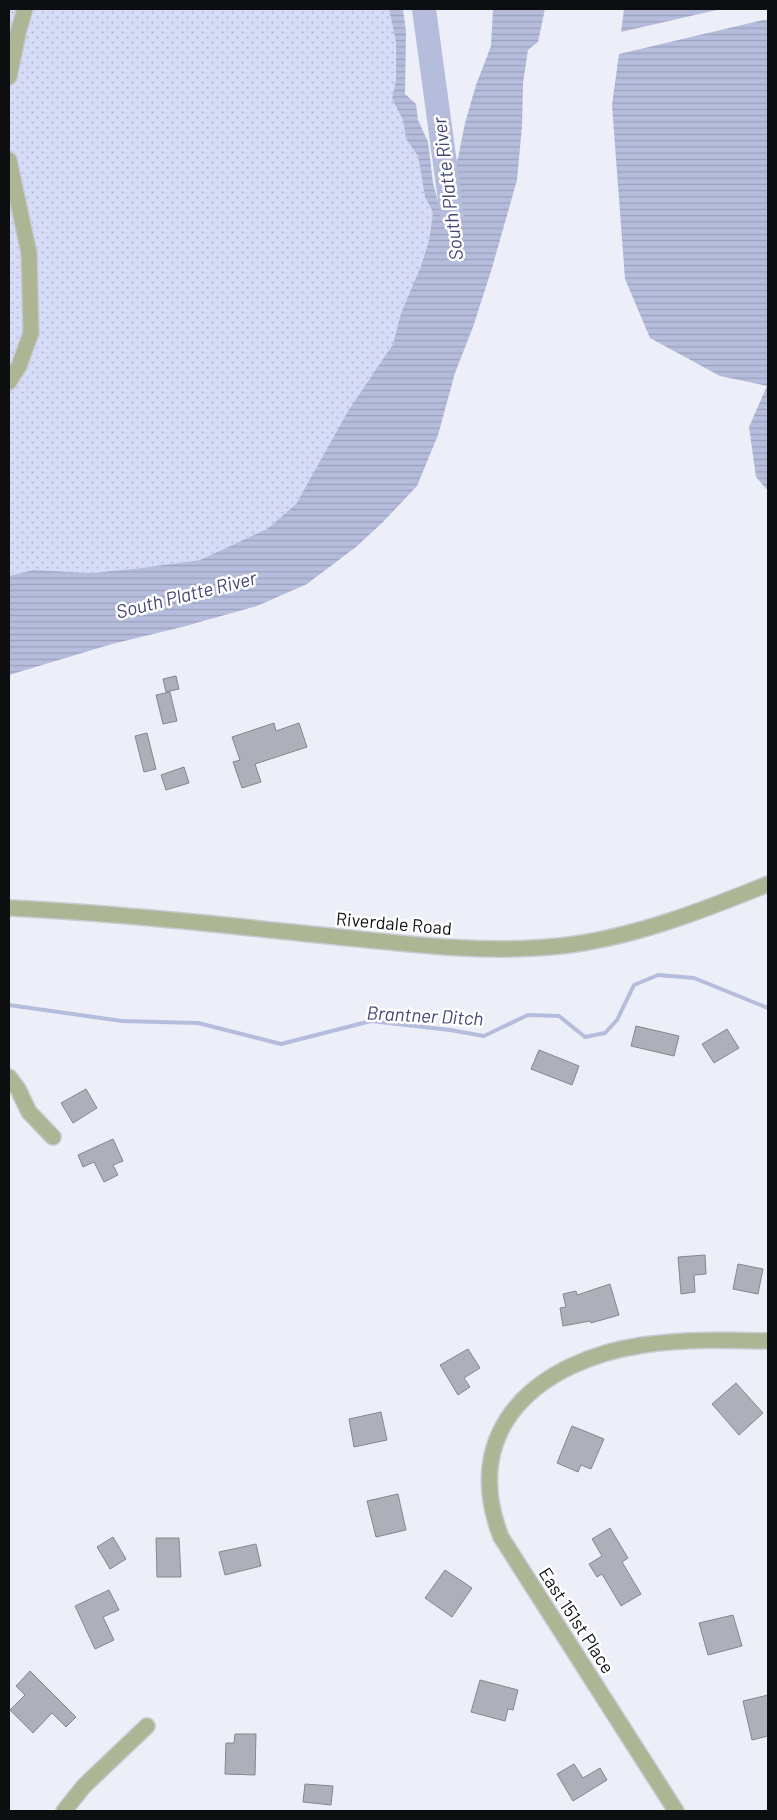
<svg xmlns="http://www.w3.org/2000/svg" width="777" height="1820" font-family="Barlow,sans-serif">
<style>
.grass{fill:url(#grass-dots)}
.water{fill:url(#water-rules)}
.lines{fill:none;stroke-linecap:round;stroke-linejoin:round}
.stream{stroke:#b6bcdc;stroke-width:4}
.river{stroke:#b6bcdc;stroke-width:24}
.building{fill:#aeafb8;stroke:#85868f}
.minor-casing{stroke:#c9cbd3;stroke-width:18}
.minor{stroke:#acb594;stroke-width:15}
.labels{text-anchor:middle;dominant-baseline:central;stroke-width:5;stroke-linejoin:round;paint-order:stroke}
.street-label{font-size:18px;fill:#0d0e10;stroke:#fff}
.water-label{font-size:19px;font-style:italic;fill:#424775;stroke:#fff}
</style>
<defs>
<pattern id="grass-dots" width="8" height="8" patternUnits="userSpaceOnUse" patternTransform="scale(1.25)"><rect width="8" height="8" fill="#d6dbf8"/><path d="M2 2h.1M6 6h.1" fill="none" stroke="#b6bbd4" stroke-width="1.8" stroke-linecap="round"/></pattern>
<pattern id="water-rules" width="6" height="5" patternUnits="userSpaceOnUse" patternTransform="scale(1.25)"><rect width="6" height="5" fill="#b6bcdc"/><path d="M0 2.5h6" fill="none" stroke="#9ba0bc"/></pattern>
</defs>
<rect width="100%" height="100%" fill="#edeff8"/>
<path class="grass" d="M9,9H389L396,42V80L392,99L403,120L406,139L418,156L425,197L433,212L429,240L421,266L401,313L393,344L348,411L296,504L267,529L200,560L141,568L92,573L33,570L9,576Z"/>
<path class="water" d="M389,9H403L406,32L405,94L416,104L418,120L428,142L433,183L439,205L458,158L465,123L476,85L491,46L493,9H545L538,42L528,50L523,83L522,126L517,180L492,268L473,327L455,373L438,435L417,486L383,522L356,547L307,584L257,606L182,627L112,644L9,675V576L33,570L92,573L141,568L200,560L267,529L296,504L348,411L393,344L401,313L421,266L429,240L433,212L425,197L418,156L406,139L403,120L392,99L396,80V42Z
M624,9H721L621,32Z
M763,20H768V491L756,477L749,427L767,386L720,376L650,338L625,279L612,105L619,54Z"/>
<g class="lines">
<path class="stream" d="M9,1005L122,1021L198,1023L281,1044L371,1021L450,1030L484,1036L528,1015L559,1016L585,1037L605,1033L617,1020L634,985L658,975L694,978L768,1008"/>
<path class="river" d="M424,9L452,215"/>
</g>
<path class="building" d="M176,676L179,689L166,692L163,679Z
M170,692L177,721L163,724L156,695Z
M274,723L276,731L299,723L307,747L255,764L261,782L242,788L233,762L240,760L232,737Z
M147,733L156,769L144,772L135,736Z
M184,767L189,783L166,790L161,775Z
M636,1026L679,1036L674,1056L631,1046Z
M727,1029L739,1048L714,1063L702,1044Z
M539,1050L579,1066L572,1085L531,1069Z
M86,1089L97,1108L73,1123L61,1103Z
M113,1139L123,1161L113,1165L118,1175L104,1182L94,1162L83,1167L78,1155Z
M705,1255L706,1274L694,1275L695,1292L681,1294L678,1257Z
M738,1264L763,1269L758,1294L733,1289Z
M610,1284L619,1315L591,1323L590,1321L563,1326L560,1308L566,1307L563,1294L576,1291L577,1295Z
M468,1349L480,1368L464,1378L470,1387L458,1395L440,1365Z
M736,1383L763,1413L739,1435L712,1404Z
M381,1412L387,1440L354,1447L349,1419Z
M572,1426L604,1439L591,1469L581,1465L578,1472L557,1463Z
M398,1494L406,1530L376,1537L367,1501Z
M610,1528L628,1558L622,1562L641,1594L621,1606L602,1574L597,1577L589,1564L602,1556L592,1539Z
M113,1537L126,1559L110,1569L97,1547Z
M156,1538H179L181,1577H157Z
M256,1544L261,1566L225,1575L219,1552Z
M445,1570L472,1588L452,1617L425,1598Z
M109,1590L119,1610L103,1617L114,1640L95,1649L75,1606Z
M733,1615L742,1646L708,1655L699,1623Z
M30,1671L76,1717L66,1727L52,1713L33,1733L10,1710L25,1695L16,1686Z
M480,1680L518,1690L513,1710L508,1709L505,1721L471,1712Z
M768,1695V1736L752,1740L743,1701Z
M235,1734H256L255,1775L225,1774L226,1743H234Z
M574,1764L583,1778L600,1768L607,1780L573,1801L557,1774Z
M305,1784L333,1786L331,1805L303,1802Z"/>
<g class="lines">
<defs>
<path id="minor" d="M9,77L19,29L25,9
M9,160L29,253L31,333L19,366L9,382
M9,908C116,913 223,925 329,936C408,944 489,955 569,945C637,936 704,910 768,884
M9,1077L18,1089L29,1112L53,1137
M64,1811L84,1786L147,1726
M676,1811L501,1537C458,1427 541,1360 643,1345C684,1339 726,1340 768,1341"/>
</defs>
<use href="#minor" class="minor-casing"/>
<use href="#minor" class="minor"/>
</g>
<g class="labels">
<g class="street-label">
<text transform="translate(394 923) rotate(5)">Riverdale Road</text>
<text transform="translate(577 1620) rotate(57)">East 151st Place</text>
</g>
<g class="water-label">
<text transform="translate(447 189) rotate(-97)">South Platte River</text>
<text transform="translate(186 594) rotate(-14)">South Platte River</text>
<text transform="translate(425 1015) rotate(3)">Brantner Ditch</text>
</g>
</g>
<rect width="777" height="1820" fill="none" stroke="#0d0e10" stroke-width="20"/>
</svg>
